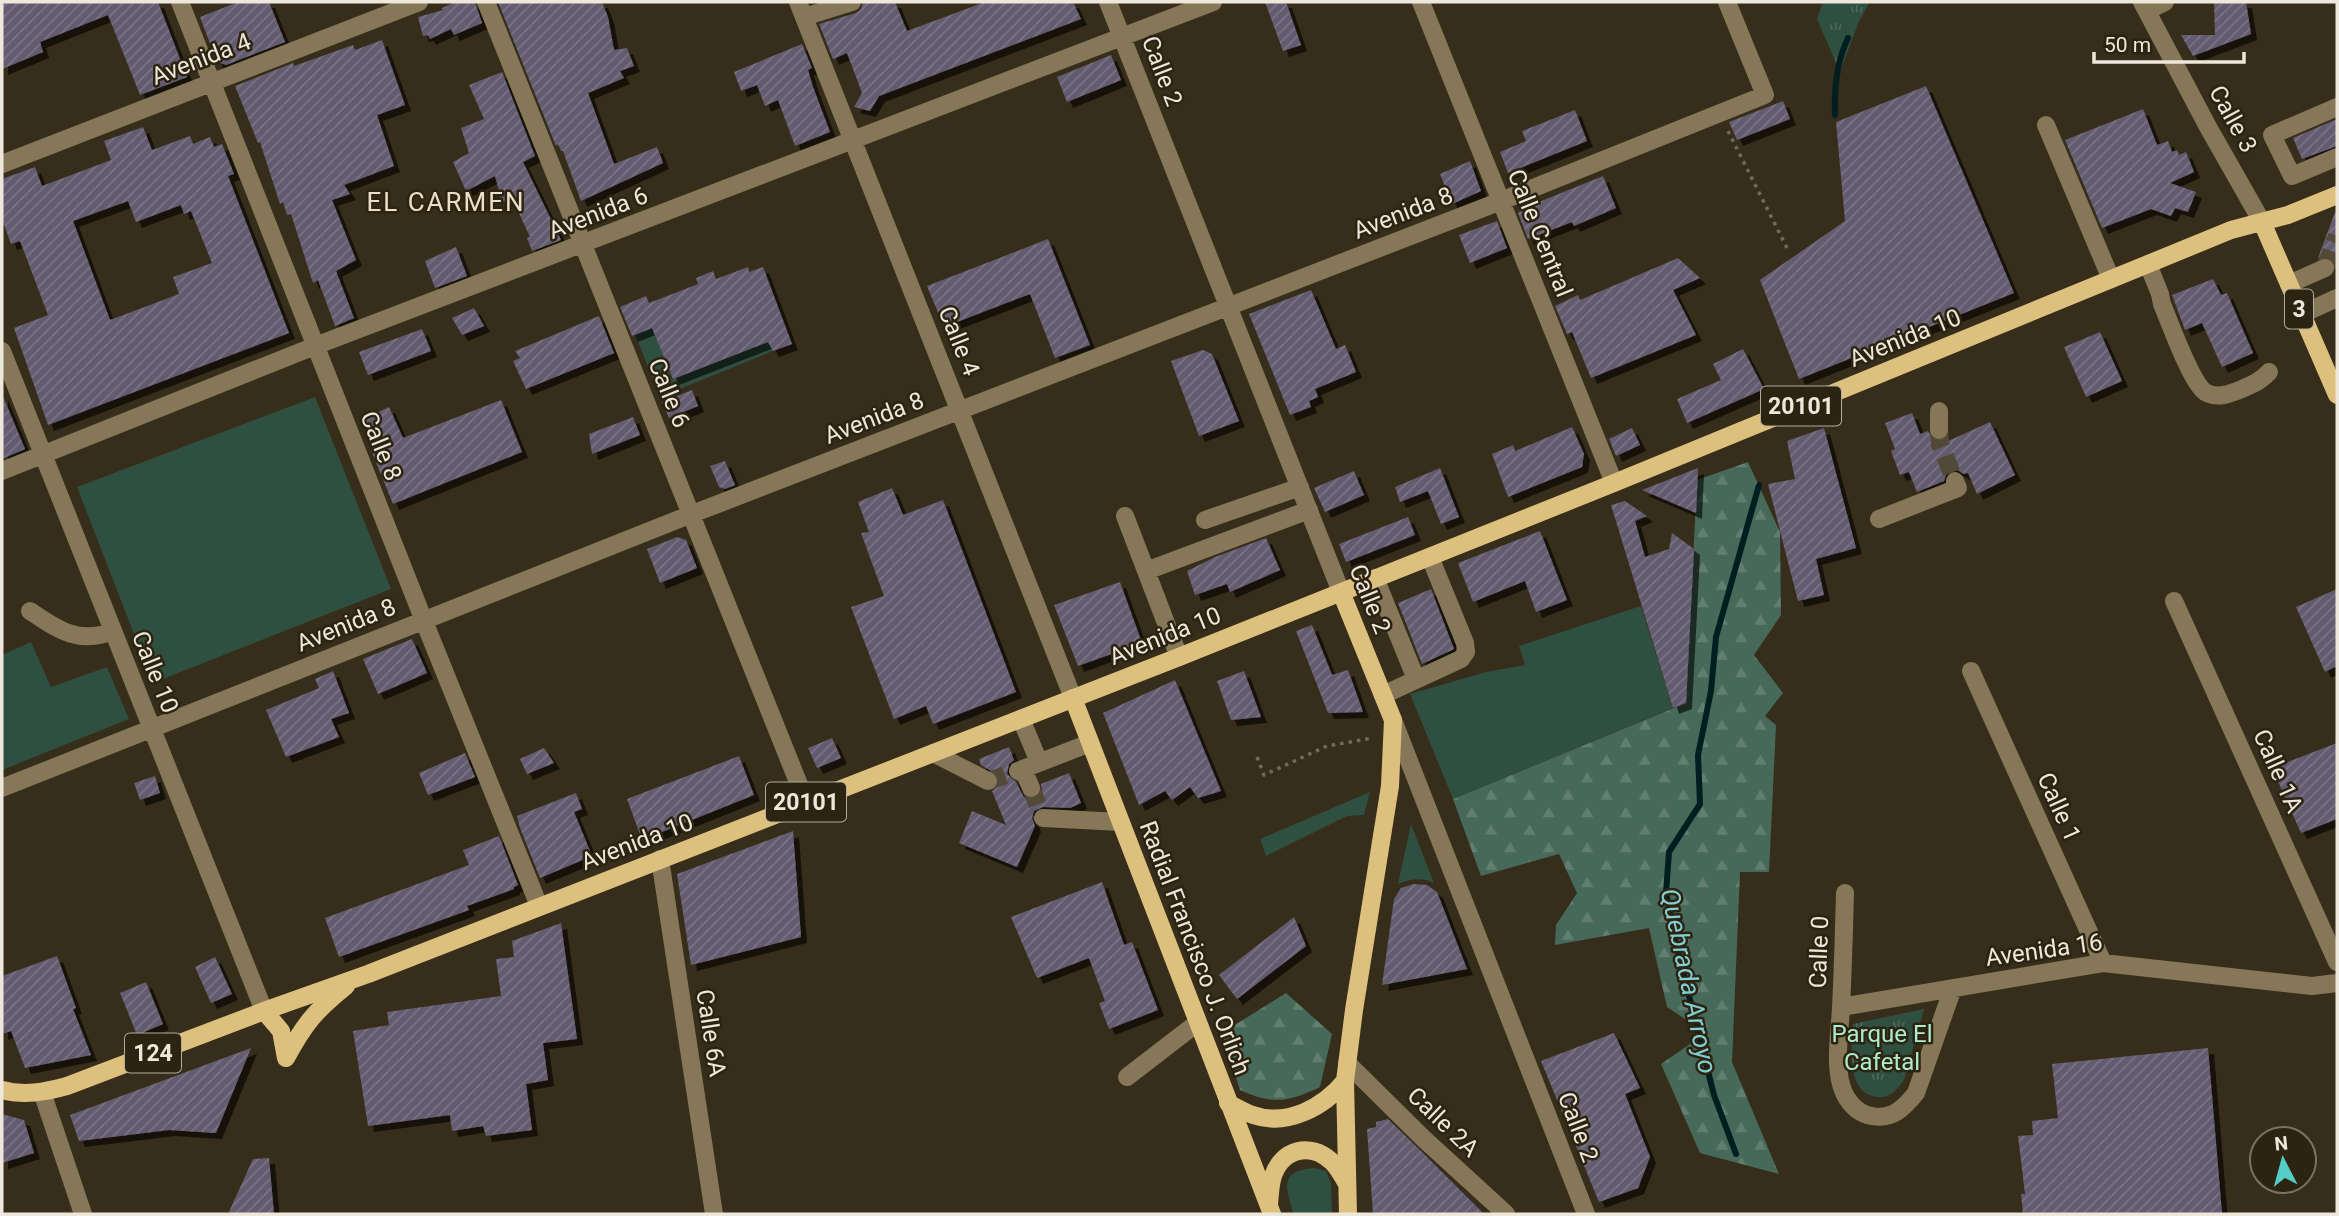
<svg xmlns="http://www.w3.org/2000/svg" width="2339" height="1216" font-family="Roboto,sans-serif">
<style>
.green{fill:#2f4f41}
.forest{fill:url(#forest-firs)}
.park{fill:url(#park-tufts)}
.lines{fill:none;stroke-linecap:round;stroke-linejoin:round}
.stream{stroke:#001e20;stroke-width:6}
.building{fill:url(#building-hatch);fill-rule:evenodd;filter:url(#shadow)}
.minor-tunnel{stroke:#524937;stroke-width:18;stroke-dasharray:18 9;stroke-linecap:butt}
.path{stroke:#726a59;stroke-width:3.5;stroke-dasharray:3.5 5;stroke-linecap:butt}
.minor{stroke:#857758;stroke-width:18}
.major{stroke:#ddc07d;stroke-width:18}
.labels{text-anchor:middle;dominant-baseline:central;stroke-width:5;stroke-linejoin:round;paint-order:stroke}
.shield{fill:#2c2310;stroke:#b4ad9f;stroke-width:2}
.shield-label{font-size:23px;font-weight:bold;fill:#eee8dc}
.street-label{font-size:24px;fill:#eee8dc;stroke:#2c2310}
.park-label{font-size:24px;fill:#acedcf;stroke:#2c2310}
.neighbourhood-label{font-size:26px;letter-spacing:2px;fill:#eadfc7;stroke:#2c2310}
.water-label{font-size:26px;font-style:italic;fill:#81cfd4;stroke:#2c2310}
</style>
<defs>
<pattern id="forest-firs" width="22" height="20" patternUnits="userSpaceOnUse" patternTransform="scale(1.75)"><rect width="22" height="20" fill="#46695a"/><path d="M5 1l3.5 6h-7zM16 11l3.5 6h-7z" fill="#617e71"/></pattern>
<pattern id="park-tufts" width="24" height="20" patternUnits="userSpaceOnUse" patternTransform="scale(1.75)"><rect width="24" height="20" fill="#2f4f41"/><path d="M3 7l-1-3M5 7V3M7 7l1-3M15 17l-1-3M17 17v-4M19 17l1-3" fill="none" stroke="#4d685c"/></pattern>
<pattern id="building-hatch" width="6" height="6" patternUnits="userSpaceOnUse" patternTransform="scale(1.75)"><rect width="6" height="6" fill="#645b70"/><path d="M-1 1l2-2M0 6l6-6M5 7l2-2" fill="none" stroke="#7a7384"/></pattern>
<filter id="shadow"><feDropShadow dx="6" dy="6" stdDeviation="0" flood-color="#0009"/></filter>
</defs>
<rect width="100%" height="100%" fill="#362d1a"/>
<path class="green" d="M748,291L656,336L672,379L768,342L773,351L660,397L635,334Z
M315,397L391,589L153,683L77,487Z
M1641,606L1673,708L1453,799L1410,694L1486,672L1525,665L1519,646Z
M31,642L51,687L107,667L129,719L2,770V655Z
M1370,792L1364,815L1347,816L1266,856L1260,839Z
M1411,824L1434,883C1420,877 1411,879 1398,884Z
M1315,1168L1326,1171L1331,1183L1332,1214H1294C1285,1188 1279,1170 1315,1168Z"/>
<path class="forest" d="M1748,462L1780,532L1781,615L1754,655L1783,693L1765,716L1776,725L1769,872H1740L1732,1062L1779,1174L1700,1153L1661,1064L1706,1033L1667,1007L1649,928L1555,945L1556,925L1577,893L1559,854L1481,876L1453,799L1686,703L1697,480Z
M1286,993L1332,1034L1320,1087C1288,1102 1273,1105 1240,1090L1222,1033Z"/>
<path class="park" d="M1823,2H1870L1859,21L1840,72L1817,19Z
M1924,1009L1904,1080C1897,1089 1890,1099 1877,1097C1845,1094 1852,1045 1853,1024Z"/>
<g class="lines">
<path class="stream" d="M1835,115C1834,90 1837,61 1848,38
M1736,1154L1714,1095L1677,948L1666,893L1669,852L1700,804L1698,755L1711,691L1716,637L1759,485"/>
</g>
<path class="building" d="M2,2H158L187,77L140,95L108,15L40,42L43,52L2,69Z
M238,2H269L285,42L226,65L217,62L200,17Z
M455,2H475L482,23L454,35L451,29L430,39L428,35L423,36L418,17L443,10L442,8Z
M498,2H602L608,17L614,50L627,48L634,66L620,71L624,78L588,93L614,164L657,147L663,163L581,201L563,151H561L558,144L556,146Z
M863,2H895L907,31L985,2H1073L1081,19L879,96L870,111L854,107L862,93L847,53L833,59L819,24L856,13L861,9Z
M1265,2H1286L1301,45L1283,51Z
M2214,2H2246L2251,34L2193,56L2181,35H2215Z
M382,40L405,105L377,115L394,166L344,185L350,194L332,200L356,260L336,271L354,318L335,326L318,280L313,283L291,214L287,215L283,202L280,204L260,142L258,143L235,86L293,63L294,66L353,45L355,50Z
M802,44L812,68L808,70L813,87L830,132L795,146L778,100L765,106L757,85L741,91L734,72Z
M1111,55L1121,80L1067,102L1057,77Z
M502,72L535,156L523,162L561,240L532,251L527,238L530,237L512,198L502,202L495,176L466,191L453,162L469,153L461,128L484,119L469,85Z
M1926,86L2014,293L1799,379L1760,280L1845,221L1836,122Z
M1783,101L1790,119L1737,140L1729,122Z
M2143,109L2157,145L2168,141L2172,152L2177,150L2179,155L2186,152L2194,172L2170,183L2196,192L2188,212L2175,208L2171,216L2151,209L2102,228L2065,140Z
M1575,110L1587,141L1508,173L1500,152L1526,141L1522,131Z
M2337,119V146L2302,159L2293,138Z
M143,127L152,150L190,136L193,144L210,137L214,147L222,144L234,174L228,176L289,333L48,425L14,328L48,315L20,241L11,244L2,219V179L35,167L42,186L111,160L104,141ZM128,201L136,222L181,205L184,214L191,211L212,263L173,277L179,294L110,320L73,221Z
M1470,161L1481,191L1452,204L1440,174Z
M1603,176L1616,208L1574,226L1572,222L1528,239L1518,213L1520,212L1519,210Z
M2335,212L2337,213V272L2332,259L2326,257L2318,258Z
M1497,221L1507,248L1470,263L1459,235Z
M1048,239L1090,345L1055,358L1030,294L944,327L927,286Z
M456,247L467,276L435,288L425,261Z
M1678,258L1700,278L1673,290L1696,335L1591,378L1572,332L1567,334L1555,306L1578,295L1580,300Z
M748,267L749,272L763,267L792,344L773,351L768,342L673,379L652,328L632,336L620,307L646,296L649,303L698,284L696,278L713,271L716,279Z
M2213,279L2221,295L2227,293L2253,353L2222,367L2202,323L2185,330L2172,295Z
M1311,290L1336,349L1345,345L1356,372L1315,389L1318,397L1309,401L1311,407L1290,415L1249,314Z
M474,308L484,326L462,335L452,318Z
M599,316L614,353L526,389L513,361L520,358L515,351Z
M422,329L431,351L368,375L359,352Z
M2100,332L2122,381L2086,397L2064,347Z
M1743,349L1764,389L1687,423L1677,399L1721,380L1713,364Z
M1203,350L1212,354L1239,421L1199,436L1171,361Z
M692,390L698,406L669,418L662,402Z
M2,394L25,449L2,459Z
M501,400L522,452L393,504L371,450L375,449L361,420L389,407L403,438Z
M1912,413L1920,434L1928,431L1937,446L1990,422L2015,475L1977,494L1968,473L1964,474L1957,470H1951L1946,475L1944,481L1917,492L1909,472L1900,475L1891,451L1895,449L1885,423Z
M633,417L640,435L592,454L589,434Z
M1572,427L1584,454L1582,467L1508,497L1492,454L1513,445L1515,451Z
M1632,428L1640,445L1616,456L1609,439Z
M1824,428L1856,548L1816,559L1824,595L1798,601L1768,484L1795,479L1787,441Z
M725,461L735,485L725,489L719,487L710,466Z
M1440,468L1459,517L1441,524L1428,491L1400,502L1395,487Z
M1698,468L1696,513L1642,490Z
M1354,471L1364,495L1325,512L1314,488Z
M892,488L903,515L943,500L1016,692L933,724L926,706L894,719L851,607L884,596L861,533L869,532L858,502Z
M1625,501L1647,516L1635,521L1645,557L1669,549L1672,533L1694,549L1686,703L1673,708L1611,505Z
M1408,517L1415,535L1346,562L1339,544Z
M1540,531L1567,600L1536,612L1525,581L1473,602L1458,563Z
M677,537L686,540L697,568L660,583L647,549Z
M1266,538L1280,570L1230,592L1227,584L1195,595L1187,571L1215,557Z
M1120,582L1142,643L1078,666L1054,605Z
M1431,589L1454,649L1422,664L1398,603Z
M2337,589V666L2325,672L2296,607Z
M1312,625L1332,675L1348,670L1363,712L1328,713L1296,631Z
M412,639L427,673L378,694L363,659Z
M333,671L349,713L331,719L339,737L286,757L266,710L319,688L315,679Z
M1244,671L1261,717L1231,720L1217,681Z
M1175,680L1221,791L1198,798L1190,787L1172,800L1165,791L1139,805L1103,713Z
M832,738L841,758L817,768L808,748Z
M2337,743V819L2301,833L2272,768Z
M1009,747L1014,760L1009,764L1007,774L1016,782L1024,797L1029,799L1036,798L1042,790L1041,784L1069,773L1081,803L1070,808L1043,807L1034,811L1032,818L1035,826L1017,867L959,843L972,811L1006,825L992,791L998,786V775L981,765L979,759Z
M544,748L554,763L527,774L520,759Z
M465,753L475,777L428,795L419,773Z
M739,756L754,795L642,840L627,799Z
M155,776L160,793L140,800L134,783Z
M576,793L582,809L574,812L592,856L540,878L520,828L517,816Z
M793,831L801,937L691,965L677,874Z
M499,836L518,885L514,887V889L467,906L469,910L339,957L325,918L469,865L463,850Z
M1102,882L1124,945L1132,942L1158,1010L1109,1029L1099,1003L1105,1001L1089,958L1037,978L1011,917Z
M1414,884L1427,885L1437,892L1467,969L1382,985L1394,899L1401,888Z
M1294,917L1306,946L1237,999L1219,975Z
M561,923L577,1039L543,1043L548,1080L526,1084L532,1130L486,1136L483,1126L452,1131L450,1115L368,1126L353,1031L389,1025L387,1012L501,996L496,959L514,957L512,941Z
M57,956L76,1008L73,1009L91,1055L25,1068L11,1031L2,1034V976Z
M215,957L232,994L211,1003L195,967Z
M146,982L163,1024L137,1035L120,993Z
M1614,1033L1640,1088L1625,1094L1650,1157L1638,1188L1599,1202L1541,1061Z
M251,1048L216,1133L169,1130L79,1141L70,1115Z
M2208,1048L2222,1214H2023L2021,1194H2025L2018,1136L2033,1135L2032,1121L2058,1118L2052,1064Z
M2,1114L24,1120L34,1153L2,1163Z
M1388,1119L1420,1150L1484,1214H1373L1367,1129L1376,1127V1122Z
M269,1158L274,1214H228L253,1159Z"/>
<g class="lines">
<path class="minor-tunnel" d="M2325,268L2337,236
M1939,430L1940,444L1955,481
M988,781L1018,771
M1031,788L1043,818"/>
<path class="path" d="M1728,131L1788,250
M1257,757L1264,775L1327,746L1373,738"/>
<path class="minor" d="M180,2L424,621L539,906
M486,2L806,802
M798,2L1073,698
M1108,2L1341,592
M1421,2L1614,483
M2142,2L2208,127L2262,222
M2147,11L2165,2
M804,17L852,2
M2337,107L2272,135L2292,176L2337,157
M2046,125L2111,279
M2,164L419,2
M2148,264L2160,294L2162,304C2170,323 2191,382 2205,392C2217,399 2230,394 2242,389C2253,384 2261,381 2269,372
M2289,284L2325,268
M2302,314L2337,298
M2,351L264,1011
M1939,411V430
M2,471L315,346L1213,2
M1125,516L1179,657
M1879,519L1958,488L1955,481
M1205,520L1300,487
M1146,571L1309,510
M1375,578L1416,679
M2174,601L2337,962
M30,611C57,629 78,645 113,631
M1971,671L2103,963
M1383,695L1461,659L1466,652L1465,643L1430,557
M1021,719L1039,762
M1393,720L1586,1214
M933,753L988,781
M1023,769L1031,788
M1018,771L1090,743
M2,788L692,514L1501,201L1765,95L1727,2
M1043,818L1120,822
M660,859L714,1214
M1845,893C1844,931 1843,969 1841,1007C1840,1033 1833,1068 1844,1093C1850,1105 1859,1114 1872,1116C1892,1120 1904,1108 1916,1093L1953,988
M1841,1007L2103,963L2312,986L2337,983
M1347,1063L1424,1139L1506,1214
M1127,1077L1197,1023
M42,1092L83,1214"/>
<path class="major" d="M2262,222L2337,395
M1341,592L1393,720L1390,786L1354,1010L1345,1081L1348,1214
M1073,698L1272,1214
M264,1011L281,1031L286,1058
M286,1058C305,1023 315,1011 346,986
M2,1090C24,1096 45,1092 67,1086L264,1011L368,974L1179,657L1614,483L2231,230L2288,215L2337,195
M1228,1103C1236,1107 1244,1112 1253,1115C1287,1127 1324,1107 1345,1081
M1269,1204C1270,1195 1270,1185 1273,1176C1282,1149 1310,1142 1331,1161C1338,1167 1342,1176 1347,1184"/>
</g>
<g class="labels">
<g class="shield">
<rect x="2285" y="289.5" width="28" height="39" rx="5"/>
<rect x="1761" y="386.5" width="80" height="39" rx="5"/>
<rect x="766" y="782.5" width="80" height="39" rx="5"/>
<rect x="125" y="1033.5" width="56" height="39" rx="5"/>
</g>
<g class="shield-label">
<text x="2299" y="309">3</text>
<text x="1801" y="406">20101</text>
<text x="806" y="802">20101</text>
<text x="153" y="1053">124</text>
</g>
<g class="street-label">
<text transform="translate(201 59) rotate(-21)">Avenida 4</text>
<text transform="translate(1162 71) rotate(69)">Calle 2</text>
<text transform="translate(2233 119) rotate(61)">Calle 3</text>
<text transform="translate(598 213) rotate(-21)">Avenida 6</text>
<text transform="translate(1403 213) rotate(-21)">Avenida 8</text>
<text transform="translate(1540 233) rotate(68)">Calle Central</text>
<text transform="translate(1905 338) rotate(-22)">Avenida 10</text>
<text transform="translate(959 341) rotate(68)">Calle 4</text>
<text transform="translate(669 393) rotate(68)">Calle 6</text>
<text transform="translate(874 418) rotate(-21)">Avenida 8</text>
<text transform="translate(381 446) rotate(68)">Calle 8</text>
<text transform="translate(1370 599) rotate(68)">Calle 2</text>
<text transform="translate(346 625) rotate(-22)">Avenida 8</text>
<text transform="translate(1165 636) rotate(-22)">Avenida 10</text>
<text transform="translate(155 672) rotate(68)">Calle 10</text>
<text transform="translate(2278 771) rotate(66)">Calle 1A</text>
<text transform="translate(2059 807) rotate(66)">Calle 1</text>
<text transform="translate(637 842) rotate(-21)">Avenida 10</text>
<text transform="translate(1195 948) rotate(69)">Radial Francisco J. Orlich</text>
<text transform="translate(2044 950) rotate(-8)">Avenida 16</text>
<text transform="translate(1819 952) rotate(-88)">Calle 0</text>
<text transform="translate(711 1033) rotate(81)">Calle 6A</text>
<text transform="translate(1443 1122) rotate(44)">Calle 2A</text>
<text transform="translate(1578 1127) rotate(69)">Calle 2</text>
</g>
<g class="park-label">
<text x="1882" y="1034">Parque El<tspan x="1882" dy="28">Cafetal</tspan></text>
</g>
<g class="neighbourhood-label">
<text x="446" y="202">EL CARMEN</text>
</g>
<g class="water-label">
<text transform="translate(1689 981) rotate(78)">Quebrada Arroyo</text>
</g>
</g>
<rect width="2339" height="1216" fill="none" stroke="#eee8dc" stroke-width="7"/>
<g transform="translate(2283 1160) rotate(354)"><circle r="33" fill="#2c2310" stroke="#7a7262" stroke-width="2"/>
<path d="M0-5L12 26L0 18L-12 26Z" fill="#54cdc8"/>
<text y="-10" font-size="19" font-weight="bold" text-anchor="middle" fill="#eee8dc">N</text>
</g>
<path d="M2094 52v10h150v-10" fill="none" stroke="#eee8dc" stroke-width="3.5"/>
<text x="2104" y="52" font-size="21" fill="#eee8dc" stroke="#2c2310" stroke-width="5" paint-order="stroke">50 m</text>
</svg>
